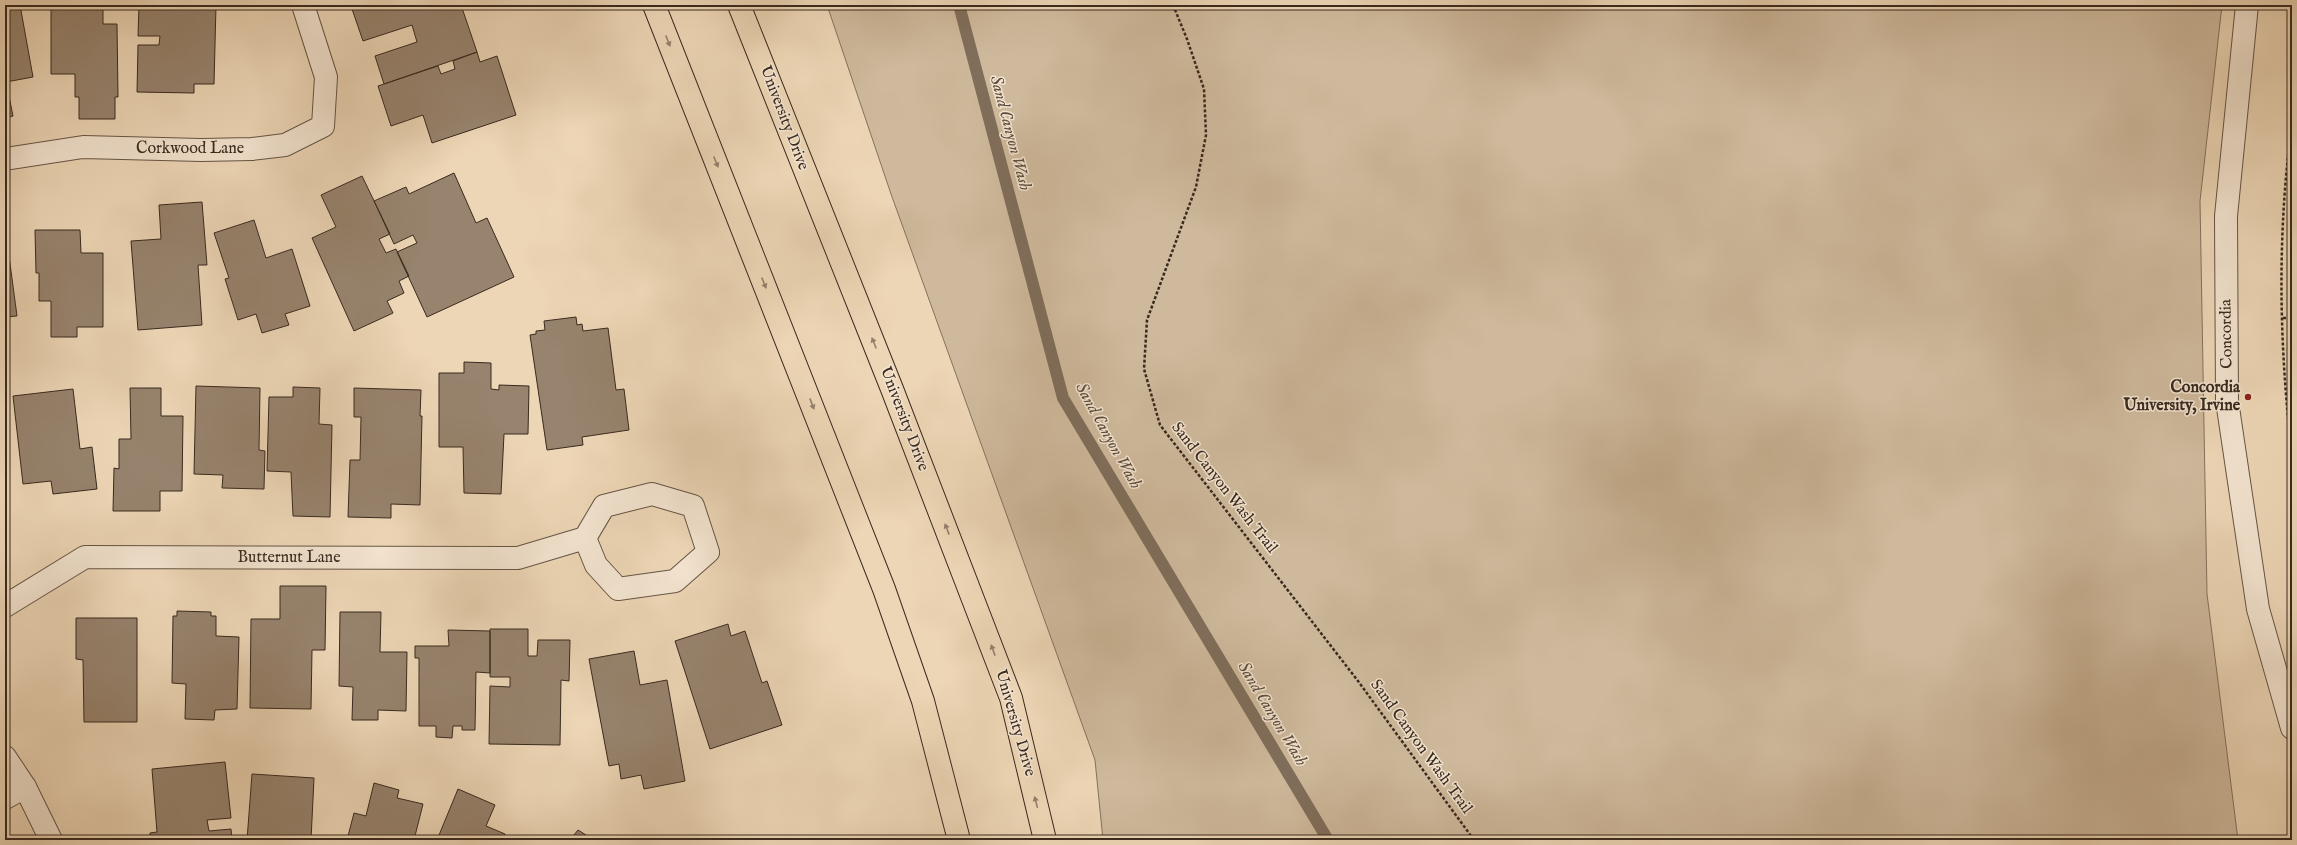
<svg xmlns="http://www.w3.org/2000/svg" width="2297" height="845" font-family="'IM FELL English',serif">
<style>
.green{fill:#ceb99c;stroke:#84725e}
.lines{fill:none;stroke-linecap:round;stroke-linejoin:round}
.stream{stroke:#806e5b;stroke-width:12}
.building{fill:#97836e;stroke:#392a1f}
.minor-casing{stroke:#665545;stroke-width:24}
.tertiary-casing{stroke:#665545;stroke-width:24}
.primary-casing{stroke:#392a1f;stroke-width:24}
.path{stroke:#392a1f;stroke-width:2.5;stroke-dasharray:3 2;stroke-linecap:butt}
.minor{stroke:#f3e4d0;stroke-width:22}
.tertiary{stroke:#f3e4d0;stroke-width:22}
.primary{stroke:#edd6b6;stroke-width:22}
.oneway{fill:#93806a}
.poi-dot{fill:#8f2418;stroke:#f3e4d0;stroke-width:1.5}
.labels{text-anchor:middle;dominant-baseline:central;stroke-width:3;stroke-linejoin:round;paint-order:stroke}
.street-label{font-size:16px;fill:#392a1f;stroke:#f3e4d0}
.poi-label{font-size:16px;font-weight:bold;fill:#392a1f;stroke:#f3e4d0;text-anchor:end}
.water-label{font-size:17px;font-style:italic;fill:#5d4c3d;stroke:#f3e4d0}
</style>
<rect width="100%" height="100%" fill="#edd6b6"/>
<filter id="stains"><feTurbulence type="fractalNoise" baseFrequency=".005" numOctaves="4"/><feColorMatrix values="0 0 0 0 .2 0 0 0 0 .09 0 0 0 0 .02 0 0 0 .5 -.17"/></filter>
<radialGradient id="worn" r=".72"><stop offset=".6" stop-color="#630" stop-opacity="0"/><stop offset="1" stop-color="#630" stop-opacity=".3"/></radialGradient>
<path class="green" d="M827,5H2222L2200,201L2207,594L2238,840H1103L1095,760L891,194Z"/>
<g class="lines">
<path class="stream" d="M959,5L1063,398L1328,840"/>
</g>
<path class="building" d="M5,5H20L33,77L6,82L13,116L5,118Z
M51,5H103V24H117L118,97H115V119H79V97H75V74H51Z
M139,5H216L214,84H194V93L137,92L138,45H159L160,36H138Z
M355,5H461L477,52L384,84L375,56L417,42L412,25L363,41L351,6Z
M477,52L480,62L497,56L516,115L432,143L423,115L391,126L378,86L438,66L441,74L455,69L453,61Z
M454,173L476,223L487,218L514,277L427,317L397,252L417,243L413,235L394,244L374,201L406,187L409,194Z
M362,176L390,234L379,239L386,253L396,249L409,276L399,281L404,293L387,301L393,313L354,331L312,238L336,227L321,195Z
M202,202L207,265H198L202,325L138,330L131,241L161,239L159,205Z
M254,220L266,258L292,249L310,306L285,314L289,325L262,333L256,314L238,320L225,279L229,278L214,233Z
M5,226L17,316L5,317Z
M35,230H80L81,253H103V327H77V337H51V301H39V273H36Z
M576,317L577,325L582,324L583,331L608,328L616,390L624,389L629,430L582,437L583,445L547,450L530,335L536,334V331L545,330L544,321Z
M464,362L491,363V389L499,390V385L529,386L528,434H504L501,494L464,493L463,447H439V373H464Z
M196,386L260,388L259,450L265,451L264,489L222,488L223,475L194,474Z
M293,387L320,388L319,424L332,425L330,517L293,516L291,472L267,471L269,397H293Z
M130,388H161V416H183L182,491H160V511H113L114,468L119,469V439H131Z
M354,388L421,390L420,416H422L420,505L391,504V518L348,517L350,460H360L361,417H354Z
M73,389L80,449L92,447L97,489L53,494L51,481L23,484L13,396Z
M280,586H326L325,650H312L311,709L250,708L251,619H280Z
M177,611L211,612V616H216V636L239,637L237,709L215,710L214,720L185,719L186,684L172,683L173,616H177Z
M340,612H381L380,652H407L406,711L378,710V720H352L353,687L339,686Z
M76,618H137V722H84L83,660L76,659Z
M728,624L731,636L745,631L762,683L767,681L782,725L710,749L675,641Z
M490,629H528V656H537L538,640H570L569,681L561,680L560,745L489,744L490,686L510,687V677H490Z
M448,630L490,631V673L476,672L475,730H462V726H453L452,738L436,737V726H419V658H415V646H449Z
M634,651L640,685L667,680L685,781L644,789L641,775L621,779L619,764L609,766L589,659Z
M225,762L231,818L207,820L209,831L231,829L232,840H150V833L157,832L152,769Z
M252,774L314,778L311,840H247Z
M374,783L399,790L397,798L423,804L414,840H347L354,813L366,816Z
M458,789L495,805L486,826L505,834L503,840H437Z
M578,830L594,840H570Z"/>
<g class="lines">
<defs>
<path id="minor" d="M2247,5L2226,216L2227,401L2258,609L2292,728
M5,159L83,147L201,150L252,149L285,145L323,126L326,77L303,5
M5,606L85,557L518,558L585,538L604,506L652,494L693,506L708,552L675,581L618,589L596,565L585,538
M5,798L25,787"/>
<path id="tertiary" d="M5,757L25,787L51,840"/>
<path id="primary" d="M654,5L884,589L923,701L959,840
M739,5L892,389L1011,698L1045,840"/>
</defs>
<use href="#minor" class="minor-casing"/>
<use href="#tertiary" class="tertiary-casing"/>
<use href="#primary" class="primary-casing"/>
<path class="path" d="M1173,5L1187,39L1204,89L1206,135L1196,187L1147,320L1144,369L1160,425L1358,681L1474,840
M2292,123C2277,233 2279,345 2292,455
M2283,318H2292"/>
<use href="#minor" class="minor"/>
<use href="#tertiary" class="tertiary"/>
<use href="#primary" class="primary"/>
</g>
<defs><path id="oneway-solid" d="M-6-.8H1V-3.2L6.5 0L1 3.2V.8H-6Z"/></defs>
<g class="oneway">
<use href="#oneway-solid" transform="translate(668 41) rotate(68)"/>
<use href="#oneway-solid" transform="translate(716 162) rotate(68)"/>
<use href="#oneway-solid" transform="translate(764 283) rotate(68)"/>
<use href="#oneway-solid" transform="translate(874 343) rotate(-112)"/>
<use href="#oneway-solid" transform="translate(812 404) rotate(69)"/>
<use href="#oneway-solid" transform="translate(947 529) rotate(-111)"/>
<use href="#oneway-solid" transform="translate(993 650) rotate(-110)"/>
<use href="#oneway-solid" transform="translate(1036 802) rotate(-104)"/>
</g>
<circle class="poi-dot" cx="2248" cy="397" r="4"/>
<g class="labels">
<g class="street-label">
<text transform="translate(784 118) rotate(69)">University Drive</text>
<text x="190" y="149">Corkwood Lane</text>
<text transform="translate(2227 334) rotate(-91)">Concordia</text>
<text transform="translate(904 419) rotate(69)">University Drive</text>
<text transform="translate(1224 488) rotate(52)">Sand Canyon Wash Trail</text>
<text x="289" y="558">Butternut Lane</text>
<text transform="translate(1015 723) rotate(74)">University Drive</text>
<text transform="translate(1421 747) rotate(54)">Sand Canyon Wash Trail</text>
</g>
<g class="poi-label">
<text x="2240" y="388">Concordia<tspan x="2240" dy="18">University, Irvine</tspan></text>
</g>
<g class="water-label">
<text transform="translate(1010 133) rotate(75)">Sand Canyon Wash</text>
<text transform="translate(1108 436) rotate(61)">Sand Canyon Wash</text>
<text transform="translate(1272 714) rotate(59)">Sand Canyon Wash</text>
</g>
</g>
<rect width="2297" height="845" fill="none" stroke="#edd6b6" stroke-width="20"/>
<rect x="6" y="6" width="2285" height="833" fill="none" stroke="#392a1f" stroke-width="2"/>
<rect x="10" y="10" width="2277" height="825" fill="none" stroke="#392a1f"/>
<rect width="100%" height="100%" filter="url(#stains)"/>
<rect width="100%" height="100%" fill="url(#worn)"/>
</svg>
